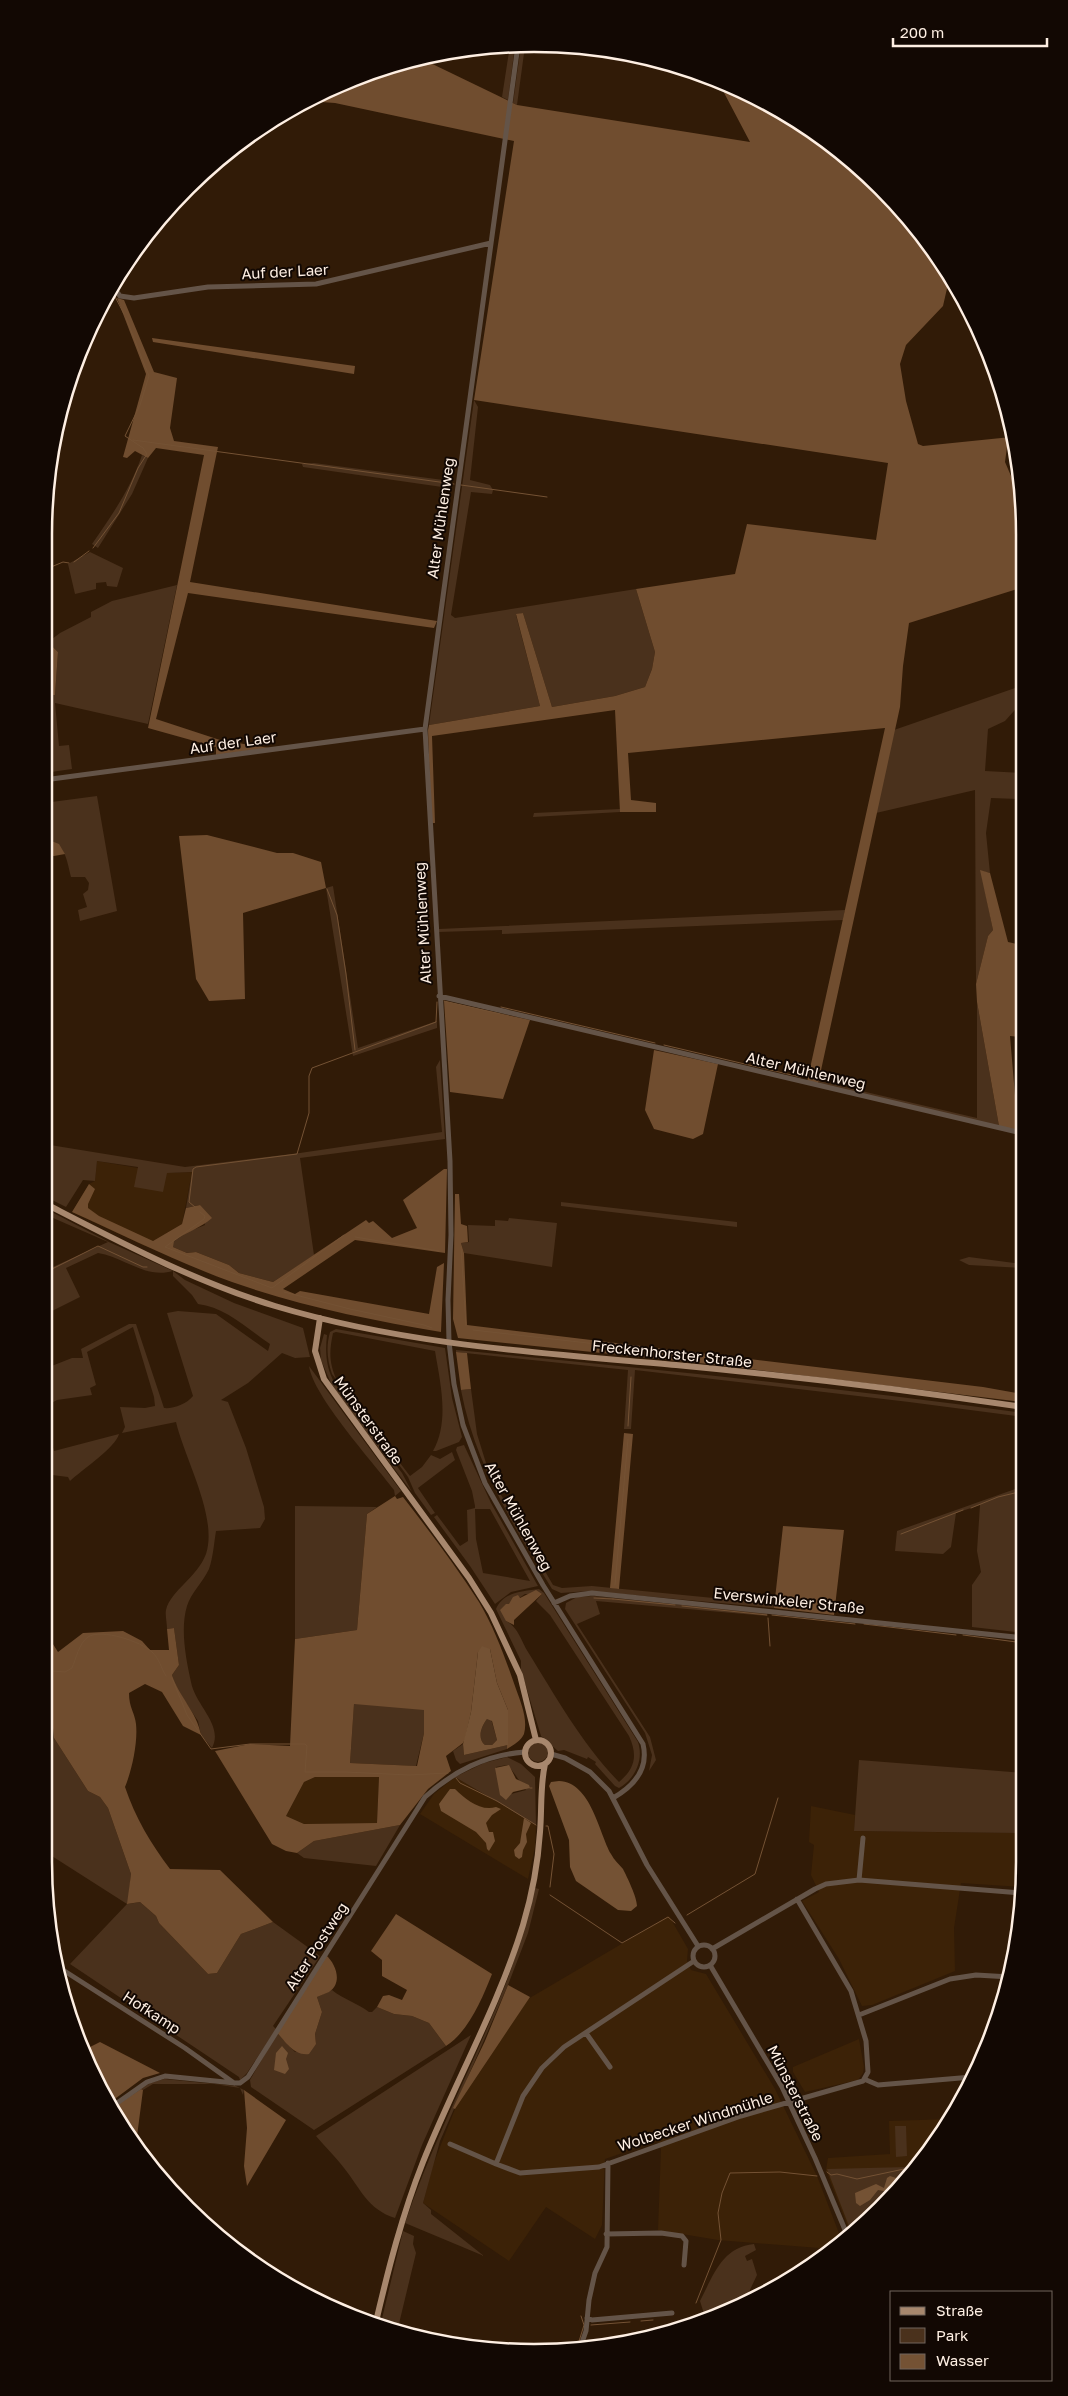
<svg xmlns="http://www.w3.org/2000/svg" width="1068" height="2396" font-family="'Golos Text',sans-serif">
<style>
.built{fill:#3c2207}
.green{fill:#4a311c;fill-rule:evenodd}
.forest{fill:#704d2f;fill-rule:evenodd}
.water{fill:#745234;fill-rule:evenodd}
.lines{fill:none;stroke-linecap:round;stroke-linejoin:round}
.stream{stroke:#745234;stroke-width:1}
.minor{stroke:#645448;stroke-width:5}
.major{stroke:#a7876d;stroke-width:6}
.labels{text-anchor:middle;dominant-baseline:central;stroke-width:4;stroke-linejoin:round;paint-order:stroke}
.street-label{font-size:15px;fill:#feefe3;stroke:#120803}
.rim{fill:none;stroke:#feefe3;stroke-width:2.5}
</style>
<rect width="100%" height="100%" fill="#311b07"/>
<path class="built" d="M97,1161L167,1173L192,1172L182,1224L145,1246L72,1212L89,1184L95,1181Z
M315,1777H379L377,1823L304,1824L286,1816L304,1782Z
M455,1777L536,1825L535,1847L528,1879L420,1814L434,1794Z
M811,1806L855,1815L854,1831L1024,1833L1022,1887L961,1883L954,1928L955,1971L872,2005L862,2006L839,1959L802,1901L819,1892L811,1875L814,1845L809,1842Z
M669,1916L688,1949L687,1961L691,1970L706,1974L775,2089L817,2176L842,2241L832,2249L718,2240L658,2230L661,2149L657,2141L605,2159L602,2225L595,2239L546,2207L509,2261L423,2203L433,2165L455,2109L528,1999Z
M859,2039L864,2067L863,2073L858,2080L805,2092L793,2072V2067Z
M950,2119L903,2185L851,2235L826,2170L828,2158L890,2154L889,2121Z"/>
<path class="green" d="M510,45H515L508,100L502,97Z
M521,45L525,46L517,105L513,103Z
M474,400L478,407L470,480L490,485L493,490L492,494L471,492L451,615L455,618L636,589L655,652L652,669L645,687L615,696L552,707L523,613L516,615L540,706L429,725Z
M142,455L148,458L132,494L98,548L92,544C112,515 131,488 142,455Z
M314,463L451,481L449,488L303,467L302,464Z
M90,552L123,568L117,587L107,586L106,582L96,583V589L75,594L68,564Z
M177,585L148,724L55,703L59,746L69,745L72,769L44,773V689L51,695H55L58,652L48,642L60,633L91,617V612L112,601Z
M1021,686V703L1005,721L988,729L985,771L1021,773V799L991,798L986,833L990,873L981,871L993,930L988,936L976,984L975,790L876,813L894,730Z
M97,796L117,911L80,921L78,910L87,907L83,894L88,890L89,883L85,877H71C66,857 66,845 44,838V803Z
M620,809V812L533,817L534,813Z
M333,886L358,1048L437,1021V1028L353,1056L326,888Z
M845,910L843,920L502,934V930L438,932L439,929Z
M977,1002L999,1126L818,1084L819,1081L977,1118Z
M440,1060L445,1139L300,1158L314,1255L273,1282L239,1273L229,1265L196,1252L187,1253L173,1247V1241L185,1233L205,1225L200,1205L186,1208L192,1172L167,1173L163,1192L134,1187L138,1167L97,1161L95,1181L83,1180L66,1207L44,1196V1144L185,1167L300,1153L442,1132L436,1067Z
M561,1202L737,1222V1227L561,1206Z
M44,1208L109,1242L173,1271L185,1280L234,1303L303,1328L310,1357L295,1358L282,1353L248,1383L221,1400L228,1402L246,1448L264,1507L265,1519L260,1528L216,1531C214,1543 213,1558 209,1569C203,1582 191,1593 187,1606C180,1629 186,1659 191,1682C195,1705 224,1725 212,1748L201,1735L198,1721L176,1688L172,1675L179,1665L174,1628L167,1629C167,1623 165,1615 166,1610C171,1590 197,1578 206,1554C218,1517 185,1460 176,1422L122,1433L125,1427L120,1407L145,1408L155,1406L154,1397L133,1327L87,1352L96,1385L90,1388L92,1395L57,1400L44,1407V1369L72,1358H83L81,1349L129,1324H136L164,1408C173,1409 187,1404 193,1396L167,1313L178,1311L216,1314L268,1351L270,1344C248,1329 225,1307 198,1304L192,1295L173,1276V1271C145,1279 124,1257 98,1253L66,1268L80,1297L44,1315V1271L108,1242L44,1214Z
M509,1218L557,1223L552,1267L464,1253L461,1243L469,1242L468,1225L495,1226V1220L508,1221Z
M969,1257L1022,1264V1268L969,1265L959,1260Z
M336,1329L445,1348L452,1398L462,1437L459,1442L436,1451H433C450,1421 440,1382 435,1351L336,1332L333,1333C329,1352 329,1363 337,1381L410,1476L422,1467L431,1455L440,1459L452,1452L455,1460L418,1488L435,1513L431,1515L415,1493L408,1477L332,1374C327,1360 326,1346 330,1332Z
M324,1334L327,1335C325,1353 326,1368 335,1384L402,1473L412,1492L333,1388L321,1360L320,1348Z
M456,1350C645,1368 834,1387 1023,1413V1417L909,1402L635,1370L631,1429H624L628,1370L456,1352Z
M309,1366L401,1491L395,1496L394,1490C373,1462 313,1396 309,1366Z
M471,1389L477,1434L490,1476L553,1585L562,1588L592,1586L773,1604L774,1608L589,1591L561,1593L552,1589C513,1525 475,1464 461,1390Z
M44,1416L54,1451L119,1434C116,1447 82,1470 70,1481L68,1477L44,1474Z
M464,1445L491,1503L538,1586L511,1592L495,1604L470,1566L434,1517L437,1515L460,1546L468,1541L467,1510L475,1508V1506L472,1491L456,1450L457,1447ZM475,1509H490L530,1581L483,1573L476,1539Z
M1018,1488H1023L1024,1633L972,1627V1585L981,1572L977,1551L980,1505L956,1513L951,1547L943,1554L895,1551L897,1531Z
M295,1506L377,1507L367,1514L357,1630L295,1639Z
M539,1589L544,1593L638,1742C644,1760 635,1779 619,1788L615,1786L595,1764L596,1762L588,1757L587,1759L564,1750L558,1751L541,1736L521,1670V1661L496,1609C503,1592 523,1591 539,1589ZM525,1594H542L536,1601L550,1615L629,1736C638,1756 635,1768 619,1782C582,1744 556,1697 528,1652C521,1641 518,1627 506,1621L509,1605Z
M593,1596L767,1613V1616L596,1601L600,1614L577,1624L650,1737L656,1760L649,1771L652,1755L645,1733L565,1609L566,1603L577,1597Z
M354,1703L424,1709V1733L416,1766L350,1763Z
M487,1719H491L497,1740L492,1745H485C477,1738 481,1727 487,1719Z
M54,1738L88,1791L100,1797L108,1808L131,1874L128,1904L140,1902L156,1916L159,1923L208,1974L217,1973L241,1934L273,1922L320,1956L273,2026L276,2029L247,2073L240,2080L239,2077L70,1964L127,1904L44,1851V1750L52,1747Z
M528 1752a10 10 0 1 1 20 0a10 10 0 1 1-20 0Z
M463,1744L464,1755L508,1745L507,1749L460,1764L456,1760L453,1751Z
M507,1757L521,1764L535,1777L536,1825L455,1777L484,1763ZM507,1765C515,1772 519,1782 526,1790L511,1794L499,1784L496,1767Z
M859,1760L1024,1773V1833L854,1831Z
M400,1825L376,1866L304,1858L297,1853L314,1841Z
M535,1888L539,1889L528,1933L508,1985L440,2141L423,2203L431,2210V2214L484,2256L405,2223C433,2140 474,2064 506,1983C518,1952 526,1920 535,1888Z
M332,1990C343,1999 357,2003 369,2012H372L377,2007L394,2014L412,2016L429,2023L446,2046L314,2130L251,2087L250,2080L277,2033L295,2052L316,2044L315,2034L322,2012L317,1997Z
M471,2035L422,2145L395,2218C367,2209 361,2189 344,2168C336,2157 325,2147 316,2136Z
M164,2079L236,2086L244,2090L243,2095L240,2088L214,2084H153L143,2090L141,2089L150,2083Z
M895,2126H906L907,2156L896,2157Z
M908,2167L911,2174L903,2185L852,2234L827,2169Z
M403,2231L414,2236L413,2244L416,2253L397,2332L380,2327Z
M754,2244L756,2250L745,2256L747,2261L752,2259L757,2275L748,2294V2301L706,2320L700,2301C713,2276 722,2247 754,2244Z"/>
<path class="forest" d="M420,58L517,105L750,142L721,87L723,85L807,127L903,211L948,284L943,306L906,345L900,364L906,401L918,444L923,446L1011,437L1013,445L1007,447L1005,462L1020,497V588L909,623L903,666L900,707L818,1084L807,1082L885,728L628,753L631,800L656,803V812H620L615,710L432,736L435,823H431L428,730L429,725L540,706L516,614L523,613L552,707L615,696L645,687L652,669L655,652L636,589L735,574L747,524L876,540L888,463L474,400L514,141L335,103L307,101L317,94L407,60Z
M117,298L124,300L154,372L177,378L170,428L174,441L218,447L190,582L437,621L434,628L188,593L156,719L220,740L269,748L216,755V747L148,728L204,455L156,448L148,458L135,451L127,458L123,457L146,374Z
M152,338L355,366L354,374L153,342Z
M48,642L58,652L55,695H51L44,689V645Z
M207,835L277,853H293L321,862L326,888L243,913L245,999L209,1001L196,979L179,836Z
M44,838L59,844L65,854L54,856L44,855Z
M980,870L990,873L1008,942L1021,945L1022,1037L1010,1036L1018,1131L999,1126L977,1002L976,984L988,936L993,930Z
M444,1001L530,1020L503,1099L450,1092Z
M654,1050L718,1064L703,1134L693,1139L654,1129L645,1110Z
M444,1169H447L445,1253L355,1240L283,1289L295,1294L300,1291L429,1314L437,1267L444,1263L441,1332C371,1320 300,1306 232,1282C177,1262 125,1236 72,1212L89,1184L95,1189L88,1204V1208L99,1216L153,1241L182,1224L186,1208L200,1205L212,1218C201,1228 186,1232 174,1241L173,1247L187,1253L196,1252L229,1265L239,1273L273,1282L366,1220L369,1223L373,1221L392,1238L417,1228L403,1200Z
M455,1194H459L461,1224L467,1226L468,1242L461,1243L464,1253L467,1325L983,1387L1023,1394V1402L708,1364L458,1338L453,1319Z
M456,1352L467,1353L471,1389L461,1390Z
M624,1433L633,1434L619,1589L610,1588Z
M395,1496L397,1499L403,1497C430,1532 456,1566 479,1602C495,1629 506,1660 516,1689C521,1703 528,1719 524,1734C521,1741 513,1745 507,1749L508,1710L497,1683L490,1649L478,1652L471,1712L465,1739L463,1743L446,1756L451,1771L428,1789L400,1825L314,1841L297,1853L286,1851L272,1844L215,1751L250,1744L290,1746L295,1639L357,1630L367,1514ZM354,1704L424,1710V1733L417,1766L350,1763ZM315,1777H379L377,1823L304,1824L286,1816L304,1782Z
M783,1526L844,1530L834,1615L774,1608Z
M536,1590L542,1594L514,1620V1625L506,1621L500,1610L506,1604H509L513,1597L518,1595L520,1598Z
M174,1628L179,1665L172,1675C179,1697 197,1712 201,1735L183,1726L162,1692L145,1684L129,1693C129,1708 135,1713 136,1724C138,1742 132,1770 125,1787C135,1817 151,1844 170,1869L220,1870L273,1922L241,1934L217,1973L208,1974L159,1923L156,1916L140,1902L127,1904L131,1874L108,1808L100,1797L88,1791L54,1738L47,1668L44,1660V1630L58,1652L83,1633L123,1631L142,1641L150,1650H169L167,1629Z
M396,1914L492,1974C482,1999 469,2031 446,2046L429,2023L412,2016L394,2014L377,2007L383,1996L389,1995L402,2000L407,1990L382,1976V1960L371,1951Z
M326,1955C336,1964 343,1983 329,1992C325,1994 321,1995 317,1997L322,2012L315,2034L316,2044L309,2054C294,2056 286,2042 277,2033Z
M508,1985L530,1997L455,2109L453,2108L485,2041Z
M100,2042L160,2073L143,2078L108,2104L84,2050Z
M141,2089L143,2090L136,2144L111,2109Z
M244,2090L286,2120L247,2186L244,2166L247,2128Z"/>
<path class="water" d="M482,1646L490,1649L497,1683L508,1710V1745L464,1755L463,1744L471,1712L478,1652ZM487,1719L492,1721L497,1740L492,1745H485C477,1738 481,1727 487,1719Z
M509,1765L516,1779L529,1785L530,1788L513,1792L506,1800L500,1795L495,1768Z
M559,1781C591,1782 599,1833 611,1854C614,1860 619,1864 623,1869C627,1877 637,1897 637,1906L631,1911L618,1910L576,1881L570,1867L569,1840L549,1786L551,1782Z
M450,1789H455C465,1799 481,1812 496,1807L501,1809L492,1815L486,1823L489,1832H493L495,1841L489,1851L487,1849L486,1843L476,1832L441,1811L439,1804Z
M524,1818L531,1823L526,1834L527,1842L523,1850L522,1857L519,1859L515,1856L514,1850L520,1843Z
M282,2046L288,2053L286,2059L289,2069L285,2074L274,2070L276,2053Z
M890,2176L896,2178L900,2188L895,2193L878,2190L870,2200L860,2206L856,2203L855,2193L876,2184L884,2188L887,2178Z"/>
<g class="lines">
<path class="stream" d="M110,287L124,314
M133,440L454,484
M461,485L547,497
M93,548L119,513L138,468L147,454L143,448L125,436L140,405L149,376L126,318
M74,562L89,551
M44,570L63,562L69,563
M327,889L337,915L346,974L355,1050
M444,1001L500,1014
M501,1007L655,1043
M664,1045L800,1077
M195,1207L189,1202L193,1169L196,1167L297,1154L309,1113V1076L312,1068L436,1022L437,1002
M200,1212L205,1216L204,1219L165,1247L272,1288L344,1235
M355,1237L439,1251
M461,1247L466,1326
M44,1273L98,1246L143,1267H147
M284,1292L350,1309L424,1325L432,1328
M473,1330L623,1347L632,1351
M628,1426L631,1377
M971,1508L998,1497L1023,1491
M901,1534L963,1510
M615,1585L628,1439
M594,1598L613,1599
M613,1599L675,1605
M682,1606L767,1615
M772,1615L855,1624
M768,1618L770,1646
M864,1624L956,1635
M963,1635L1024,1643
M44,1658L45,1660
M49,1666L53,1671L65,1672L72,1668C76,1659 79,1643 88,1637C101,1628 142,1642 152,1652C159,1658 161,1668 166,1676
M172,1678L187,1715L211,1749L250,1744H305L307,1746L305,1772H346L409,1775L448,1773
M456,1778L460,1783L497,1801L536,1825
M530,1788H532
M546,1826H548L554,1854L550,1887
M550,1895L622,1943L668,1917L675,1923
M687,1915L755,1874L778,1798
M827,2172L831,2175L837,2174L857,2179L904,2169L909,2176
M696,2303L721,2240L718,2213L722,2193L730,2173L780,2172L817,2176
M641,2321L653,2320
M591,2325L630,2322
M577,2348L584,2325L581,2316"/>
<path class="minor" d="M518,45L425,729L450,1161L451,1235L448,1300L449,1342L454,1384L463,1425L485,1483L543,1585L643,1744C649,1769 634,1786 613,1798
M112,285L120,296L134,298L208,287L316,284L491,243
M44,780L425,729
M439,996L1022,1133
M554,1603L570,1596L592,1593L1024,1638
M551,1754L565,1758L590,1772L609,1791L647,1865L698,1946
M859,1880L863,1838
M693 1956a11 11 0 1 1 22 0a11 11 0 1 1-22 0Z
M712,1949L815,1889L826,1884L859,1880L1021,1893
M694,1961L564,2047L542,2068L523,2096L496,2164L520,2173L599,2167L741,2116L863,2081L868,2072L866,2041L851,1991L797,1899
M55,1965L185,2048L234,2083
M710,1965L782,2087L815,2158L848,2237
M859,2015L950,1979L976,1975L1010,1977
M586,2033L610,2067
M864,2079L878,2085L972,2077
M110,2108L147,2082L165,2076L235,2083H240L248,2077L425,1797C454,1771 485,1755 525,1752
M450,2144L496,2164
M606,2234L661,2233L682,2236L686,2241L684,2265
M587,2318L592,2320L672,2313
M580,2348L586,2331L589,2300L595,2273L607,2247L608,2163"/>
<path class="major" d="M44,1203C118,1241 195,1282 275,1306C405,1345 541,1353 676,1365C792,1376 908,1390 1023,1407
M320,1318L315,1351L324,1379L469,1578L491,1613L520,1675L536,1740
M525 1753a13 13 0 1 1 26 0a13 13 0 1 1-26 0Z
M375,2326C388,2270 402,2215 423,2162C455,2082 498,2007 523,1925C532,1895 538,1863 540,1832C542,1809 540,1786 545,1764"/>
</g>
<g class="labels">
<g class="street-label">
<text transform="translate(285 271) rotate(-3)">Auf der Laer</text>
<text transform="translate(440 518) rotate(-82)">Alter Mühlenweg</text>
<text transform="translate(233 742) rotate(-8)">Auf der Laer</text>
<text transform="translate(422 923) rotate(-93)">Alter Mühlenweg</text>
<text transform="translate(806 1070) rotate(13)">Alter Mühlenweg</text>
<text transform="translate(672 1353) rotate(6)">Freckenhorster Straße</text>
<text transform="translate(369 1420) rotate(54)">Münsterstraße</text>
<text transform="translate(519 1516) rotate(61)">Alter Mühlenweg</text>
<text transform="translate(789 1600) rotate(6)">Everswinkeler Straße</text>
<text transform="translate(316 1946) rotate(-57)">Alter Postweg</text>
<text transform="translate(152 2012) rotate(33)">Hofkamp</text>
<text transform="translate(796 2093) rotate(63)">Münsterstraße</text>
<text transform="translate(695 2121) rotate(-18)">Wolbecker Windmühle</text>
</g>
</g>
<path d="M0 0H1068V2396H0ZM534 52H534A482 482 0 0 1 1016 534V1862A482 482 0 0 1 534 2344H534A482 482 0 0 1 52 1862V534A482 482 0 0 1 534 52Z" fill="#120803" fill-rule="evenodd"/>
<path class="rim" d="M534 52H534A482 482 0 0 1 1016 534V1862A482 482 0 0 1 534 2344H534A482 482 0 0 1 52 1862V534A482 482 0 0 1 534 52Z"/>
<rect x="890" y="2291" width="162" height="90" fill="#120803" stroke="#70645d"/>
<rect x="900" y="2307" width="25" height="8" fill="#a7876d" stroke="#70645d"/>
<text x="936" y="2316" font-size="15" fill="#feefe3">Straße</text>
<rect x="900" y="2328" width="25" height="15" fill="#4a311c" stroke="#70645d"/>
<text x="936" y="2341" font-size="15" fill="#feefe3">Park</text>
<rect x="900" y="2354" width="25" height="15" fill="#745234" stroke="#70645d"/>
<text x="936" y="2366" font-size="15" fill="#feefe3">Wasser</text>
<path d="M893 38v8h154v-8" fill="none" stroke="#feefe3" stroke-width="2.5"/>
<text x="900" y="38" font-size="15" fill="#feefe3" stroke="#120803" stroke-width="4" paint-order="stroke">200 m</text>
</svg>
